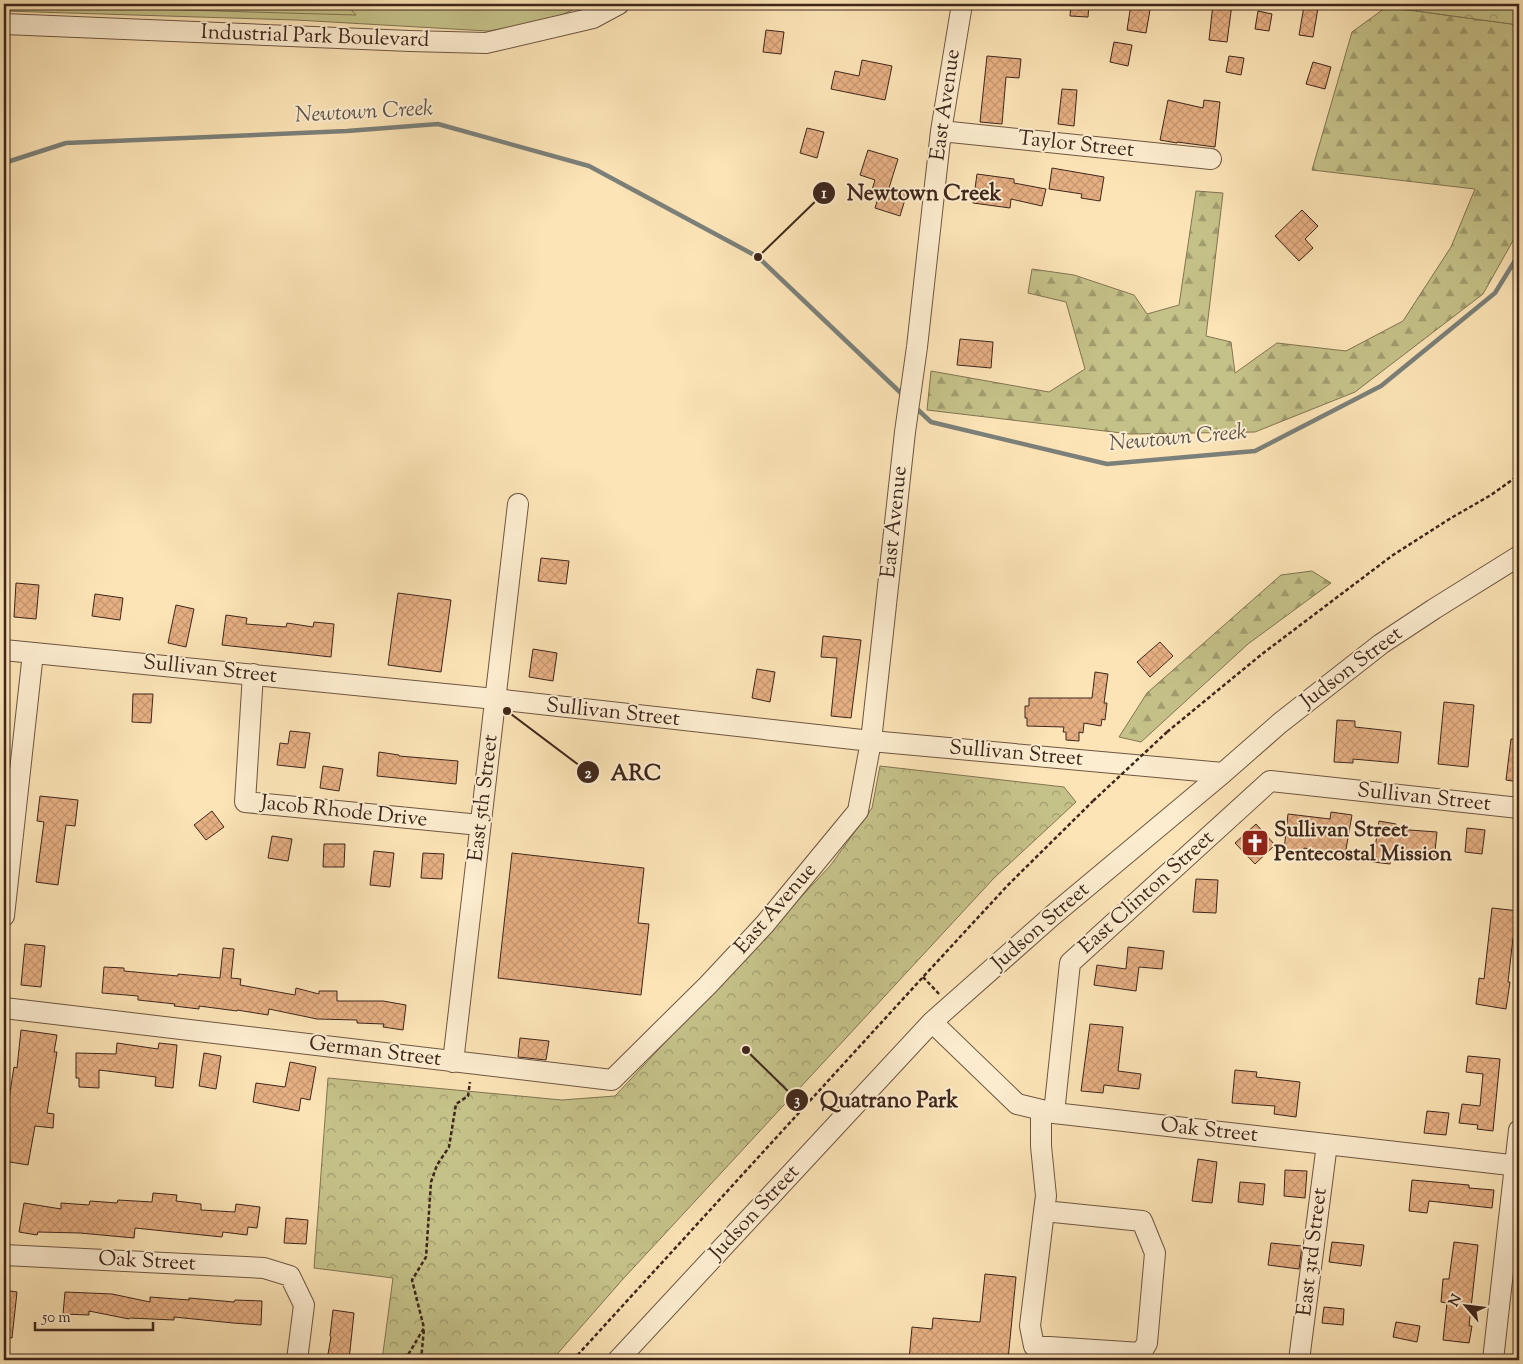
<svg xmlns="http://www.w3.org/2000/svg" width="1523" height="1364" font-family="'Sorts Mill Goudy',serif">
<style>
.green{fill:#c5c289;stroke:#827452}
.forest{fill:url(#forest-firs);stroke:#827452}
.park{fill:url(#park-crowns);stroke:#827452}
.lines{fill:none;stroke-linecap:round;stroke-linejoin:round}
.stream{stroke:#7b807a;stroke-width:4.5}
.building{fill:url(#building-cross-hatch);stroke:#3e261c}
.minor-casing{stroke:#6e5642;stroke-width:22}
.path{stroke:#3e261c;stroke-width:2.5;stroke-dasharray:4 2.5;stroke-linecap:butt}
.minor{stroke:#fdedd0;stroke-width:20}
.path-bridge{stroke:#3e261c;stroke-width:2.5;stroke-dasharray:4 2.5;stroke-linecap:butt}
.labels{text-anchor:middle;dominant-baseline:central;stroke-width:4;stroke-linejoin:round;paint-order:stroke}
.street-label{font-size:21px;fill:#3e261c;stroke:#fdedd0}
.poi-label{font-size:21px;font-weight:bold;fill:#3e261c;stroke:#fdedd0;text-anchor:start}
.water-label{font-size:22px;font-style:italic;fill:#5c534b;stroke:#fdedd0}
.leader{fill:none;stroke:#3e261c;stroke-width:2}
.callout-dot{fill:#3e261c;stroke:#fdedd0;stroke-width:2}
.mark-label{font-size:15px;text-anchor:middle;font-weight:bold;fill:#fff}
.callout-label{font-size:22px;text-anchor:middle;font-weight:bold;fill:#3e261c;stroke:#fdedd0;stroke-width:4;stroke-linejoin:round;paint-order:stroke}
</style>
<defs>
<pattern id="forest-firs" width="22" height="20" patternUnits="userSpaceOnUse" patternTransform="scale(1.25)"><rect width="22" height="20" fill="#c5c289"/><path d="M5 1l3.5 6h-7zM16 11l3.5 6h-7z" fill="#a19d6f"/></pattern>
<pattern id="park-crowns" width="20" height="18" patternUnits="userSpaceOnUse" patternTransform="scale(1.25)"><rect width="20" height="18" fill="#c5c289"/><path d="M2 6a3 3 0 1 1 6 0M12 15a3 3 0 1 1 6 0" fill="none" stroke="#a19d6f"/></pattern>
<pattern id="building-cross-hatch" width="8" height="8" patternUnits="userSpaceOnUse" patternTransform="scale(1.25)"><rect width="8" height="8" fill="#e7b083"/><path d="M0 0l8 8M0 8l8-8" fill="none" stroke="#c79771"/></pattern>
</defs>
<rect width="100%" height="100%" fill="#fce4b6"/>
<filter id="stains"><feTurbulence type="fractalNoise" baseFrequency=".004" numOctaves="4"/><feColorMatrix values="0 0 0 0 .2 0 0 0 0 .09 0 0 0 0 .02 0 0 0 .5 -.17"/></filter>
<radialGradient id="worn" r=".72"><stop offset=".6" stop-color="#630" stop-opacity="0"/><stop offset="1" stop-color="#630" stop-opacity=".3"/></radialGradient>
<path class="green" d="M4,4H586L548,21L488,31L296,20L4,11Z"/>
<path class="forest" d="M6,4H346L356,15L9,5Z
M1385,8L1416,11L1519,25V230L1483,294L1355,392L1255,432L1130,434L927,410L931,371L1049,392L1085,369L1066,302L1028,293L1032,269L1074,275L1134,295L1147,314L1179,305L1196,191L1223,193L1206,336L1231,342L1235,373L1277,343L1346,351L1403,321L1451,247L1475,189L1312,170L1352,32Z
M1312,571L1331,583L1248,644L1141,742L1119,737L1147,693L1281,575Z"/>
<path class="park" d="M1417,4H1519V25L1416,11Z
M880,766L1064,787L1076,802L994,878L623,1279L552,1360H382L393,1278L314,1268L328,1078L562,1100L615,1096L830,866L872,808Z"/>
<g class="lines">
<path class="stream" d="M4,163L66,143L347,131L438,124L589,166L758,257L904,396
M915,407L931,422L1107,464L1255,451L1381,386L1495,293L1519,254"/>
</g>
<path class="building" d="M1071,4H1089L1088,17L1070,16Z
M1131,4H1151L1146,33L1127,30Z
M1213,4H1232L1227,42L1209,40Z
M1304,6L1318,8L1313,37L1299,35Z
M1258,11L1272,14L1269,31L1255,29Z
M766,30L784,32L781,54L763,52Z
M1114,42L1132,45L1128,66L1110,62Z
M987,56L1021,59L1019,78L1006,77L1002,124L980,122Z
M1229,56L1244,58L1241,75L1226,72Z
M862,60L892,66L885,100L831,89L835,71L859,76Z
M1313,62L1331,67L1325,89L1306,84Z
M1062,89L1077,90L1074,126L1058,124Z
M1168,100L1203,108L1204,100L1220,102L1215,147L1177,142V143L1160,140Z
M807,128L824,132L817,158L800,153Z
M868,150L898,159L889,188L907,193L900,216L875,208L879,195L871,193L875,180L860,175Z
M1052,168L1104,177L1100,201L1081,198L1082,194L1049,189Z
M977,174L1014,179V183L1046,189L1042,206L1011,199L1010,208L973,203Z
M1302,210L1318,226L1305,239L1313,248L1299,261L1275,236Z
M960,339L993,342L991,368L957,365Z
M541,558L569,561L566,584L538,581Z
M16,583L39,585L36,619L14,617Z
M398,593L451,600L441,672L388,665Z
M95,594L123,598L120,620L92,616Z
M176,605L194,609L186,647L168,643Z
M226,615L247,618L246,624L286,627L287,623L313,627L314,622L334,624L331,657L222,645Z
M823,636L861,640L851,718L831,716L837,658L821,657Z
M1160,642L1173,656L1150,677L1137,662Z
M533,649L557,653L553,681L529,677Z
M757,669L775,672L770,702L752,698Z
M1095,672L1108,674L1104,703H1107L1105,720L1102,719L1101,726L1084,723L1083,733L1079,732V741L1066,740V732H1063L1064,727L1027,726V718H1025V706H1029V698H1092Z
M133,694H153L151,723L132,722Z
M1444,702L1474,705L1468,767L1438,764Z
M1337,720L1355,721V727L1401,732L1398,763L1353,759V763L1334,762Z
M290,731L310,733L305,768L277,765L280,743L288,744Z
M1511,739H1519V782L1506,780Z
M379,752L399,755V756L458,761L456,784L377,776Z
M323,766L343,769L339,791L320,788Z
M40,796L78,800L75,826L66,825L58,885L36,882L44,822L37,821Z
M212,811L224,827L206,840L194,825Z
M1331,812L1352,815L1345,855L1304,848V852L1284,850L1288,814L1330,819Z
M1379,821L1396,824V829L1437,832L1434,861L1391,857L1390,864L1373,862Z
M1256,824L1275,845L1255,864L1235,843Z
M1467,828L1485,830L1482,854L1465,852Z
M272,836L292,839L288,861L268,858Z
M324,844H345L344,867H323Z
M374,851L394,853L390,887L370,885Z
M423,853L444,854L442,879L421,878Z
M512,853L644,868L638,923L649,924L641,995L498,978Z
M1196,879L1218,880L1216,913L1193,912Z
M1492,908L1519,911V939L1513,938L1508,982H1510L1506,1009L1476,1004L1479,978L1484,979Z
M25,944L45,946L41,987L21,985Z
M1128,947L1164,951L1162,969L1139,967L1136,991L1094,985L1097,965L1126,969Z
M223,948L234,949L231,978L241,979L240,985L295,995L296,988L319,994V991H337V1001H383L406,1005L403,1030L383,1027L384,1024L357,1023V1020L317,1019L269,1009L268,1015L237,1010V1011L199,1006V1009L174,1006L175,1004L138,1000V996L102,993L104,967L124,968V971L178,976V974L220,978Z
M1090,1024L1123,1027L1118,1071L1141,1074L1139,1089L1104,1085L1103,1093L1081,1091Z
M21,1030L57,1035L54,1052H57L47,1113L54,1114L53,1128L35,1126L28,1165L4,1161L10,1124H7L10,1092L14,1067L17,1068Z
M520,1038L549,1041L546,1060L518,1057Z
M117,1043L158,1049L159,1043L177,1045L173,1088L155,1086L156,1077L99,1070V1088L79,1087V1078H76V1053L116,1054Z
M204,1053L221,1056L216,1089L199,1086Z
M1468,1056L1500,1059L1493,1131L1477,1129L1478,1125L1459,1123L1462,1104L1480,1106L1483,1074L1466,1072Z
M290,1062L316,1067L310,1100L301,1098L299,1111L253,1102L256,1083L285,1087Z
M1235,1070L1257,1072L1256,1077L1300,1082L1296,1117L1274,1114L1275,1106L1232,1103Z
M1427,1111L1449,1113L1446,1135L1424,1133Z
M1198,1159L1217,1162L1212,1203L1192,1201Z
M1285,1170L1307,1171L1305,1198L1284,1196Z
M1412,1180L1469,1185V1188L1494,1190L1492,1208L1429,1201L1427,1213L1409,1211Z
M1240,1182L1265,1184L1263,1205L1238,1202Z
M153,1193L177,1195L176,1201L201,1204V1210L235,1212L236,1204L260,1207L257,1228L248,1227L247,1235L223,1232L222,1237L135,1228L134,1238L80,1233L38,1232L37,1235L19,1232L24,1203L61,1209V1203L89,1205L90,1201L117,1203L118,1200L152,1202Z
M286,1218L308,1220L306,1244L284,1243Z
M1332,1242L1364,1245L1361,1266L1329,1262Z
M1454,1242L1478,1245L1469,1326H1472L1469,1343L1443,1340L1447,1303L1441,1302L1443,1279H1449Z
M1271,1243L1302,1246L1299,1269L1268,1265Z
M985,1274L1016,1277L1008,1360H909L912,1327L932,1329L933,1318L980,1322Z
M4,1290L17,1292L12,1338L4,1337Z
M65,1292L112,1294L150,1302V1297L189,1300V1298L234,1302L235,1300L262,1301L261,1325L233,1323L174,1317V1320L130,1318L129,1319L89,1311V1315L63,1314Z
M1324,1307L1344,1309L1343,1325L1322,1323Z
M333,1310L354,1313L349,1360H327L331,1337L330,1336Z
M1396,1322L1420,1326L1417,1342L1393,1337Z"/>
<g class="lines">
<defs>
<path id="minor" d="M4,24L410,41L486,43L593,18L619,4
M941,131L1211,159
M4,650L495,699L871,741L1223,773
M253,674L245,802L480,825
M4,916L33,653
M4,1008L612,1080L708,985L765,924L858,811L871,741L905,432L917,347L941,131L962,4
M932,1022L1017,1104L1054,1113L1519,1166
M453,1062L518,504
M1041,1110V1146L1046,1196L1044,1211L1030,1326L1034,1346L1141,1353L1147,1343L1155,1253L1142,1221L1044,1211
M1054,1113L1070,963L1270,781L1519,808
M4,1255L264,1268L290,1276L304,1305L297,1360
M618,1360L932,1022L1053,915L1223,773L1280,723L1381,644L1434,609L1519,556
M1299,1360L1327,1144
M1493,1360L1519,1130"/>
</defs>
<use href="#minor" class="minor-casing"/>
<path class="path" d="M1167,732L1262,654L1393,555L1451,518L1491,495L1519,475
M923,977L939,994
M405,1360L424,1328L412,1280L426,1257L431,1182L437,1165L449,1147L456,1104L468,1096L470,1082
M421,1360L424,1329
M573,1360L923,977L1008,885L1093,801"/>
<use href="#minor" class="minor"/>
<path class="path-bridge" d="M1093,801L1167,732"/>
</g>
<defs>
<symbol id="church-square" viewBox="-11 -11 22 22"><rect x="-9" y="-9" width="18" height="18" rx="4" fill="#8f2418" stroke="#fdedd0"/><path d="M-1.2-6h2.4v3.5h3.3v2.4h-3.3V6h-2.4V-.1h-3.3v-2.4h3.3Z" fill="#fff"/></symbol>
</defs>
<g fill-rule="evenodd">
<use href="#church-square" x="1239" y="827" width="32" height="32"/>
</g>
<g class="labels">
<g class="street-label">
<text transform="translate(315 37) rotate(2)">Industrial Park Boulevard</text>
<text transform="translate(946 105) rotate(-82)">East Avenue</text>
<text transform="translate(1076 145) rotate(6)">Taylor Street</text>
<text transform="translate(895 522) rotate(-84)">East Avenue</text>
<text transform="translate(1352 668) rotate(-37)">Judson Street</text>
<text transform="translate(210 670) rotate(6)">Sullivan Street</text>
<text transform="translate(613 713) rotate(6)">Sullivan Street</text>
<text transform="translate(1016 754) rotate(5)">Sullivan Street</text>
<text transform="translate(484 798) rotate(-83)">East 5th Street</text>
<text transform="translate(1424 798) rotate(6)">Sullivan Street</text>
<text transform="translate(344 812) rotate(6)">Jacob Rhode Drive</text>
<text transform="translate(1147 893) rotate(-42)">East Clinton Street</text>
<text transform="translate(776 909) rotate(-49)">East Avenue</text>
<text transform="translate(1041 927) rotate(-41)">Judson Street</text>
<text transform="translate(375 1052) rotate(7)">German Street</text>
<text transform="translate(1209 1131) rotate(6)">Oak Street</text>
<text transform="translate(755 1213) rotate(-47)">Judson Street</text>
<text transform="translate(1313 1252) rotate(-83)">East 3rd Street</text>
<text transform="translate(147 1262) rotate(3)">Oak Street</text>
</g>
<g class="poi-label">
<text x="1274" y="831">Sullivan Street<tspan x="1274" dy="24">Pentecostal Mission</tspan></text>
</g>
<g class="water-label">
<text transform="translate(364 113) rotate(-3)">Newtown Creek</text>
<text transform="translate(1178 439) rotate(-5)">Newtown Creek</text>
</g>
</g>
<path class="leader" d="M758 257L824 193M507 711L588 772M746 1050L797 1100"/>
<g class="callout-dot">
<circle cx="758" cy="257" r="5"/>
<circle cx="507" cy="711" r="5"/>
<circle cx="746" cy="1050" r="5"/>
<circle cx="824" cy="193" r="12"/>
<circle cx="588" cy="772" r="12"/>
<circle cx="797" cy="1100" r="12"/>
</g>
<g class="mark-label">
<text x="824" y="198">1</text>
<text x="588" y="778">2</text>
<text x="797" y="1105">3</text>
</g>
<g class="callout-label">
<text x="924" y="200">Newtown Creek</text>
<text x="636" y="780">ARC</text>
<text x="889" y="1107">Quatrano Park</text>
</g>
<rect width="1523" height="1364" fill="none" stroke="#fce4b6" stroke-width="20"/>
<rect x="5" y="5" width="1513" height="1354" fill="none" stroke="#3e261c" stroke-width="2.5"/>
<rect x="10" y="10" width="1503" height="1344" fill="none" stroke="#3e261c"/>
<g transform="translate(1466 1306) rotate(298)" stroke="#fdedd0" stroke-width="4" paint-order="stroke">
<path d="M0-4L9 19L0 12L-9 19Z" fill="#3e261c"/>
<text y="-8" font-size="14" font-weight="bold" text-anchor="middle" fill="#3e261c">N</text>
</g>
<path d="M35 1322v8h118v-8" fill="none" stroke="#3e261c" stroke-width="2.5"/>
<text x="42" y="1322" font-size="15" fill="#3e261c" stroke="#fdedd0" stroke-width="4" paint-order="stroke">50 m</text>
<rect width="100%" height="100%" filter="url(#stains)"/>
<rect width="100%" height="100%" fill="url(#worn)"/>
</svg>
